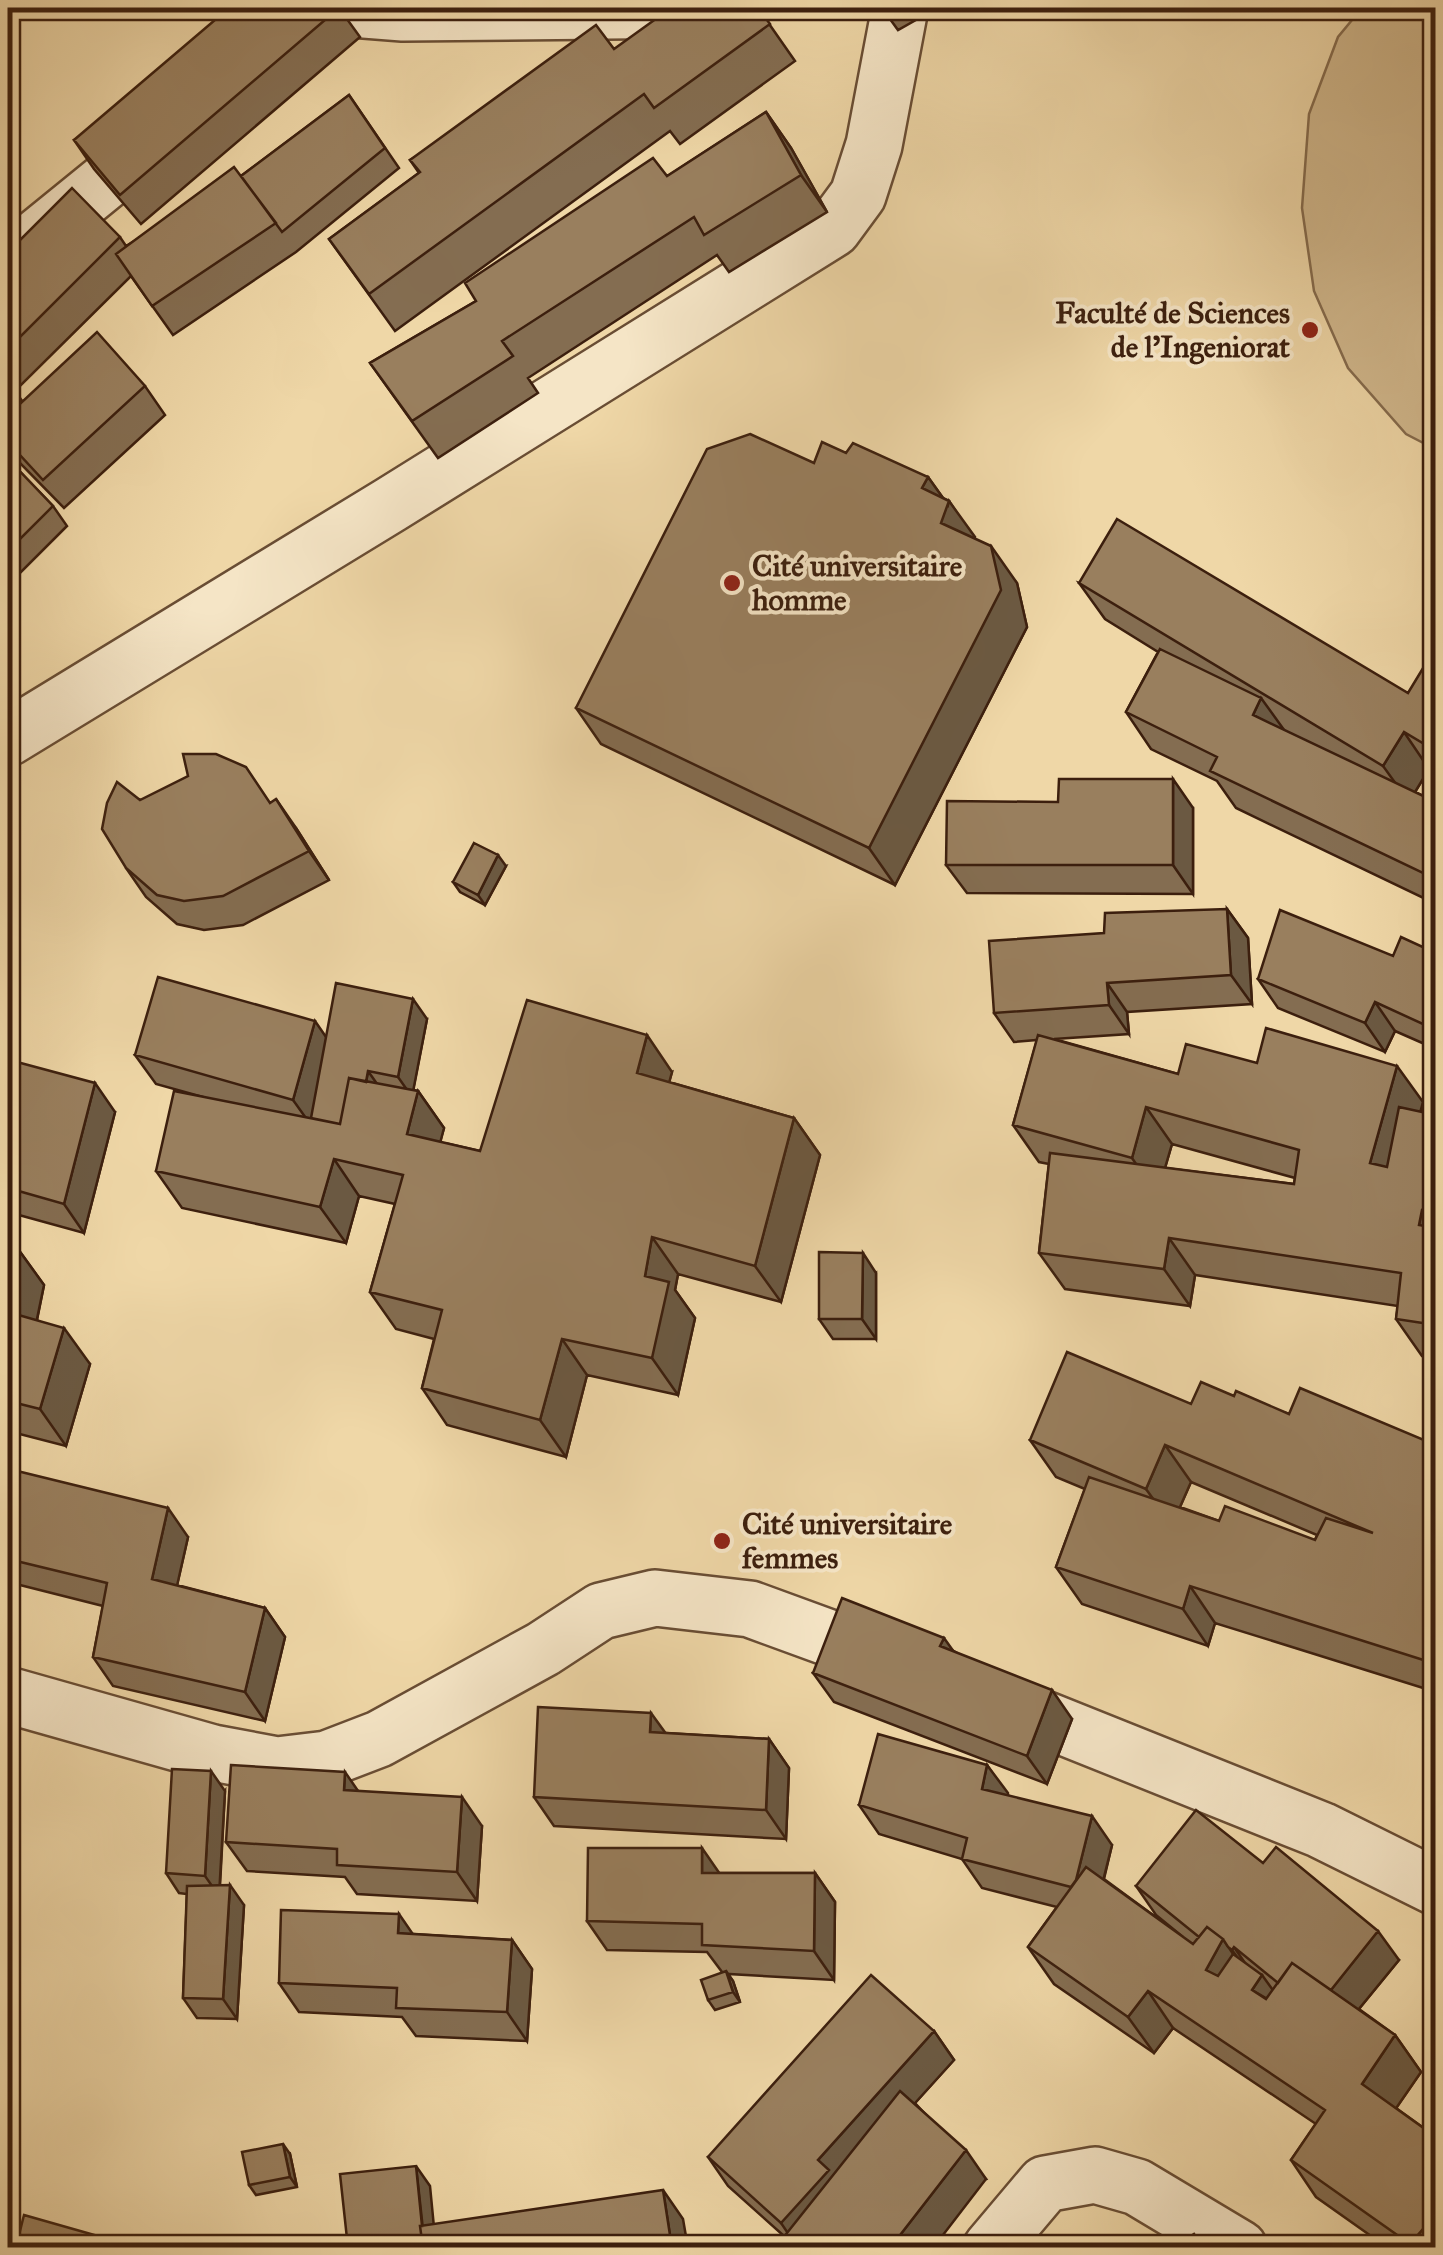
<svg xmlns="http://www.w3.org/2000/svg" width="1443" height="2255" font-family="'IM FELL Great Primer',serif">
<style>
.green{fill:#d1b88d;stroke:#866c4e;stroke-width:2.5}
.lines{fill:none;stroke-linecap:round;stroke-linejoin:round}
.minor-casing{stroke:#694d34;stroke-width:60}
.minor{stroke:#f5e5c6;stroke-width:55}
.wall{fill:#846d51;stroke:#3c1f0e;stroke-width:2.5;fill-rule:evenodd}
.shaded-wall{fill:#6b5942;stroke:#3c1f0e;stroke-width:2.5}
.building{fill:#997f5e;stroke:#3c1f0e;stroke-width:2.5}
.poi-dot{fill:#8f2418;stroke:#f5e5c6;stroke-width:4}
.labels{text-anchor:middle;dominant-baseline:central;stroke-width:8;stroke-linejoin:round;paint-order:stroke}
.poi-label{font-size:30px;font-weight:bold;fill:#3c1f0e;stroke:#f5e5c6;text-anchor:start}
</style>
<rect width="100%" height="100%" fill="#efd7a7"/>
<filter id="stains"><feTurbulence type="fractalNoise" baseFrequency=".002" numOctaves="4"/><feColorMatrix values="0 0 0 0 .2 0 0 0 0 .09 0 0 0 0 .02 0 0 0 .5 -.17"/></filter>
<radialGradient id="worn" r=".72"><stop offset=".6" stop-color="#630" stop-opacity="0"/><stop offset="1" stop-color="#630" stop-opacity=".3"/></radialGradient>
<path class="green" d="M1362,8H1435V449L1406,434L1348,368L1314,291L1302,208L1309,114L1338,37Z"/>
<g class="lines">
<defs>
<path id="minor" d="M339,8L403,13L706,10L741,8
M8,261L105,182L160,129
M8,738L390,505L833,229L858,195L874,145L900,8
M8,1695L213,1753L277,1765L327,1759L379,1739L543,1649L601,1611L655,1598L750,1609L895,1662
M999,1701L1321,1830L1436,1887
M991,2248L1045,2184L1095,2175L1137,2187L1239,2248"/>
</defs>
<use href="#minor" class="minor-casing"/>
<use href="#minor" class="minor"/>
</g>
<path class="wall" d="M339,8L360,37L141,224L94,169L74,140Z
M758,8L795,61L680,144L670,131L395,331L329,239L419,173L410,160L614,49Z
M882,8H937L898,30Z
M349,95L399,168L296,252L173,335L131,276L21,385L8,371V252L120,237L126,246L241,176Z
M766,112L791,148L827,212L729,272L717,255L528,378L538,393L438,458L370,363L476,301Z
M8,380L22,401L145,386L165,415L64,508L14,457L8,448Z
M846,453L928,477L943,498L949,501L974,539L1017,583L1027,627L895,885L601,744L576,708L814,463Z
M8,459L53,506L67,526L8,585Z
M1079,583L1408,693L1436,664V772L1429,769L1415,792L1436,802V904L1236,808L1217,781L1151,749L1126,712L1158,652L1105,619Z
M140,800L271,803L296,828L329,880L243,925L204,930L177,924L146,897L126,868Z
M1058,802L1193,808V894L967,893L946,865Z
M506,866L485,905L460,892L453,882Z
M1227,909L1248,938L1252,1004L1127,1012L1129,1034L1054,1039L1178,1074L1257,1063L1423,1102L1420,1112L1436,1115V1358L1422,1356L1396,1319L1398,1306L1195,1275L1190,1306L1065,1289L1039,1253L1049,1164L1039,1162L1013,1125L1037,1040L1014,1042L994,1013L1104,933ZM1172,1144L1295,1178L1294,1184L1165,1168Z
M1436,953V1049L1395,1031L1385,1052L1278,1008L1258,979Z
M427,1019L413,1090L418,1091L444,1128L440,1142L480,1151L672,1072L669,1082L794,1118L820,1155L781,1302L678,1274L675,1290L695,1318L678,1395L587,1375L566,1457L447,1425L422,1388L434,1339L396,1329L370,1292L395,1204L359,1196L346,1243L182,1208L156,1171L203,1097L156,1084L135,1055L326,1037Z
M8,1099L115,1112L84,1233L8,1212Z
M8,1245L18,1249L44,1285L37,1320L90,1364L66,1446L12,1432L8,1449Z
M876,1273V1339H833L819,1319Z
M1234,1396L1289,1414L1436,1445V1692L1215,1623L1208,1646L1082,1604L1056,1567L1085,1489L1056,1477L1030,1440ZM1191,1482L1317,1535L1315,1540L1219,1521L1180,1507Z
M8,1473L188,1537L177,1585L265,1608L285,1637L265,1721L113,1686L93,1657L103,1606L8,1582Z
M952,1650L1072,1719L1047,1784L834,1702L813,1673Z
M665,1733L769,1739L789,1768L786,1839L554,1826L534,1797Z
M987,1765L1007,1795L1112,1845L1104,1879L1183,1937L1156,1915L1136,1886L1263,1863L1399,1960L1359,2009L1395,2035L1421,2072L1396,2108L1436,2137V2248H1388L1316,2197L1291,2160L1316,2124L1173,2028L1154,2053L1054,1984L1028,1947L1057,1907L982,1888L962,1859L879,1834L859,1805Z
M225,1791L220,1886L244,1905L237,2019L197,2018L183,1998L187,1894L179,1893L166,1873Z
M358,1791L482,1826L477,1901L357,1894L345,1877L247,1871L226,1842Z
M719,1873H815L835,1902L834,1980L728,1974L733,1981L740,2002L715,2010L708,2000L722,1972L707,1952L607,1950L587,1921Z
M412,1934L512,1940L532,1969L527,2041L416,2036L402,2017L299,2012L279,1983Z
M934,2031L954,2060L915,2103L986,2179L784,2236L728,2186L708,2157Z
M290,2154L297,2187L256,2195L249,2185Z"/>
<path class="shaded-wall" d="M766,112L791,148L827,212L801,175Z
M928,477L948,505L949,501L975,537L966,560L941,523L922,488Z
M991,546L1017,583L1027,627L895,885L869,848Z
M1261,698L1287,734L1253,715Z
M1404,732L1429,769L1409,802L1383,766Z
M1173,779L1193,808V894L1173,865Z
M276,799L296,828L329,880L309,851Z
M498,855L506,866L485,905L478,895Z
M1436,856V890L1425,874Z
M1227,909L1248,938L1252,1004L1231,975Z
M1107,983L1127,1012L1129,1034L1109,1005Z
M413,999L427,1019L412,1097L398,1077Z
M1375,1002L1395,1031L1385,1052L1365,1023Z
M315,1021L335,1050L313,1128L293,1100Z
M647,1035L672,1072L662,1109L637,1073Z
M1397,1066L1423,1102L1396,1200L1370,1163Z
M368,1071L382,1091L364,1095Z
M95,1083L115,1112L84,1233L64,1204Z
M418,1091L444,1128L433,1170L407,1134Z
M1146,1107L1172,1144L1157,1195L1132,1158Z
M794,1118L820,1155L781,1302L755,1266Z
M334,1159L359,1196L346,1243L320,1207Z
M1422,1210L1436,1230L1419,1225Z
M652,1237L678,1274L675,1290L695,1318L678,1395L652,1358L645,1276Z
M1169,1238L1195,1275L1190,1306L1164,1269Z
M18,1249L44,1285L31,1348L8,1315V1301Z
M863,1253L876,1273V1339L862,1319Z
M64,1328L90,1364L66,1446L40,1409Z
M562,1339L587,1375L566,1457L540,1420Z
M8,1426L12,1432L8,1449Z
M1165,1445L1191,1482L1172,1525L1146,1489Z
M168,1508L188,1537L172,1608L152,1579Z
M1190,1586L1215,1623L1208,1646L1183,1609Z
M265,1608L285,1637L265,1721L245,1692Z
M944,1638L964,1666L940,1646Z
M1052,1690L1072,1719L1047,1784L1027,1756Z
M651,1713L672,1742L650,1732Z
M769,1739L789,1768L786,1839L766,1810Z
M987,1765L1008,1793L1003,1817L982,1789Z
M211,1771L225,1791L219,1896L205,1876Z
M345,1772L365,1801L344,1790Z
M462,1797L482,1826L477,1901L457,1872Z
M1092,1816L1112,1845L1094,1917L1074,1888Z
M702,1848L722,1877L702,1873Z
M815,1873L835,1902L834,1980L814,1951Z
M230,1885L244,1905L237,2019L223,1999Z
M399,1914L419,1943L398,1933Z
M1378,1931L1399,1960L1349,2021L1329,1992Z
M1223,1939L1248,1976L1231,2006L1206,1970Z
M512,1940L532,1969L527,2041L507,2012Z
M1234,1947L1254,1976L1252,1978L1232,1950Z
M726,1971L733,1981L740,2002L733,1992Z
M1262,1975L1288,2011L1252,1990Z
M1148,1991L1173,2028L1154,2053L1128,2017Z
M934,2031L954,2060L840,2186L798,2248L781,2223L818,2160Z
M1395,2035L1421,2072L1388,2120L1362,2084Z
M283,2144L290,2154L297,2187L290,2177Z
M966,2150L986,2179L933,2248H890Z
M416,2166L430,2186L436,2248H425Z
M663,2190L683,2219L688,2248H672Z
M1429,2222L1436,2231V2248H1413L1410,2244Z"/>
<path class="building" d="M229,8H339L120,195L74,140Z
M671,8H758L770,24L654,108L644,94L369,294L329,239L420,172L410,160L596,25L614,49Z
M349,95L385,148L282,232L241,176Z
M766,112L801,175L704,235L694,217L502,341L513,356L412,421L370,363L476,301L465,283L653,158L667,176Z
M234,167L276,223L152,306L116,254Z
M72,188L120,237L8,349V252Z
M97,332L145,386L43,480L8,442V415Z
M750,434L814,463L822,442L846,453L853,443L928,477L922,488L949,501L941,523L991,546L1001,590L869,848L576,708L707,449Z
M8,459L53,506L8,551Z
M1117,519L1408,693L1428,660L1436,664V751L1404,732L1383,766L1079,583Z
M1160,649L1261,698L1253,715L1436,802V856L1425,874L1210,771L1217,757L1126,712Z
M183,754H216L246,767L270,803L276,799L309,851L223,896L184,901L157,895L126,868L102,829L107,803L117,782L140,800L188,776Z
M1059,779H1173V865H946L947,801L1058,802Z
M474,843L498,855L478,895L453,882Z
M1227,909L1231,975L1107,983L1109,1005L994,1013L989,941L1104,933L1105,913Z
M1280,910L1393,956L1401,937L1436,953V1030L1375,1002L1365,1023L1258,979Z
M158,977L315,1021L293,1100L135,1055Z
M336,983L413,999L398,1077L368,1071L366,1082L349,1078L340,1124L311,1118Z
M527,1000L647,1035L637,1073L794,1118L755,1266L652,1237L645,1276L669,1282L652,1358L562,1339L540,1420L422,1388L442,1310L370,1292L403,1175L334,1159L320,1207L156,1171L174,1091L340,1124L349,1078L418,1091L407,1134L480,1151Z
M1266,1028L1397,1066L1370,1163L1387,1167L1399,1107L1436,1115V1213L1422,1210L1419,1225L1436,1228V1325L1396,1319L1401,1273L1169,1238L1164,1269L1039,1253L1050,1153L1294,1184L1299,1150L1146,1107L1132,1158L1013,1125L1038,1035L1178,1074L1186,1044L1257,1063Z
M17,1062L95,1083L64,1204L8,1188V1099Z
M8,1245L18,1249L8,1301Z
M819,1252L863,1253L862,1319H819Z
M8,1312L64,1328L40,1409L8,1401Z
M1067,1352L1191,1404L1201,1382L1234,1396L1236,1391L1289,1414L1300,1388L1436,1445V1664L1190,1586L1183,1609L1056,1567L1089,1477L1219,1521L1225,1506L1315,1540L1326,1518L1373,1533L1165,1445L1146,1489L1030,1440Z
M9,1469L168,1508L152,1579L265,1608L245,1692L93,1657L107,1583L8,1559Z
M842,1598L944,1638L940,1646L1052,1690L1027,1756L813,1673Z
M538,1707L651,1713L650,1732L769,1739L766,1810L534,1797Z
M878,1734L987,1765L982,1789L1092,1816L1076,1880L1071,1887L962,1859L967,1838L859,1805Z
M231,1765L345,1772L344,1790L462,1797L457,1872L337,1865V1849L226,1842Z
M172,1769L211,1771L205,1876L166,1873Z
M1196,1810L1263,1863L1276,1847L1378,1931L1331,1990L1292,1963L1278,1983L1234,1947L1232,1950L1228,1947L1223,1939L1207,1927L1199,1937L1136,1886Z
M588,1848H702V1873H815L814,1951L702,1945V1924L587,1921Z
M1086,1867L1193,1944L1207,1927L1223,1939L1206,1970L1218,1976L1233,1954L1262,1975L1252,1990L1266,1999L1292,1963L1395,2035L1362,2084L1436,2137V2227L1429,2222L1410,2244L1291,2160L1325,2110L1148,1991L1128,2017L1028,1947Z
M230,1885L223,1999L183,1998L187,1886Z
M281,1910L399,1914L398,1933L512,1940L507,2012L396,2008L397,1988L279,1983Z
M726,1971L733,1992L708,2000L701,1980Z
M871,1975L934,2031L818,2160L829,2170L781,2223L708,2157Z
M900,2091L966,2150L890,2248H775Z
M283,2144L290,2177L249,2185L242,2152Z
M416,2166L422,2226H420L423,2248H348L340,2174Z
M663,2190L672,2248H423L420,2226Z
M24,2215L140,2248H8V2232L19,2235Z
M1194,2234L1203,2248H1172Z"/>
<g class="poi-dot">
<circle cx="1310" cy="330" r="10"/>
<circle cx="732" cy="583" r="10"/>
<circle cx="722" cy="1541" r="10"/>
</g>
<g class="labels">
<g class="poi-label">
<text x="1290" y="313" text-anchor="end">Faculté de Sciences<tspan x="1290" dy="34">de l'Ingeniorat</tspan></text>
<text x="752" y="566">Cité universitaire<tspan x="752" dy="34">homme</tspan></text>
<text x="742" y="1524">Cité universitaire<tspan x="742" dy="34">femmes</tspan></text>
</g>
</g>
<rect width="1443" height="2255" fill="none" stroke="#efd7a7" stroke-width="40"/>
<rect x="10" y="10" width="1423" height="2235" fill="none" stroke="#3c1f0e" stroke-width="5"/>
<rect x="20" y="20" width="1403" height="2215" fill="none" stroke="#3c1f0e" stroke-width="2.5"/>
<rect width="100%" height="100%" filter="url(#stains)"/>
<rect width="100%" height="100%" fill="url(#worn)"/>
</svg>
